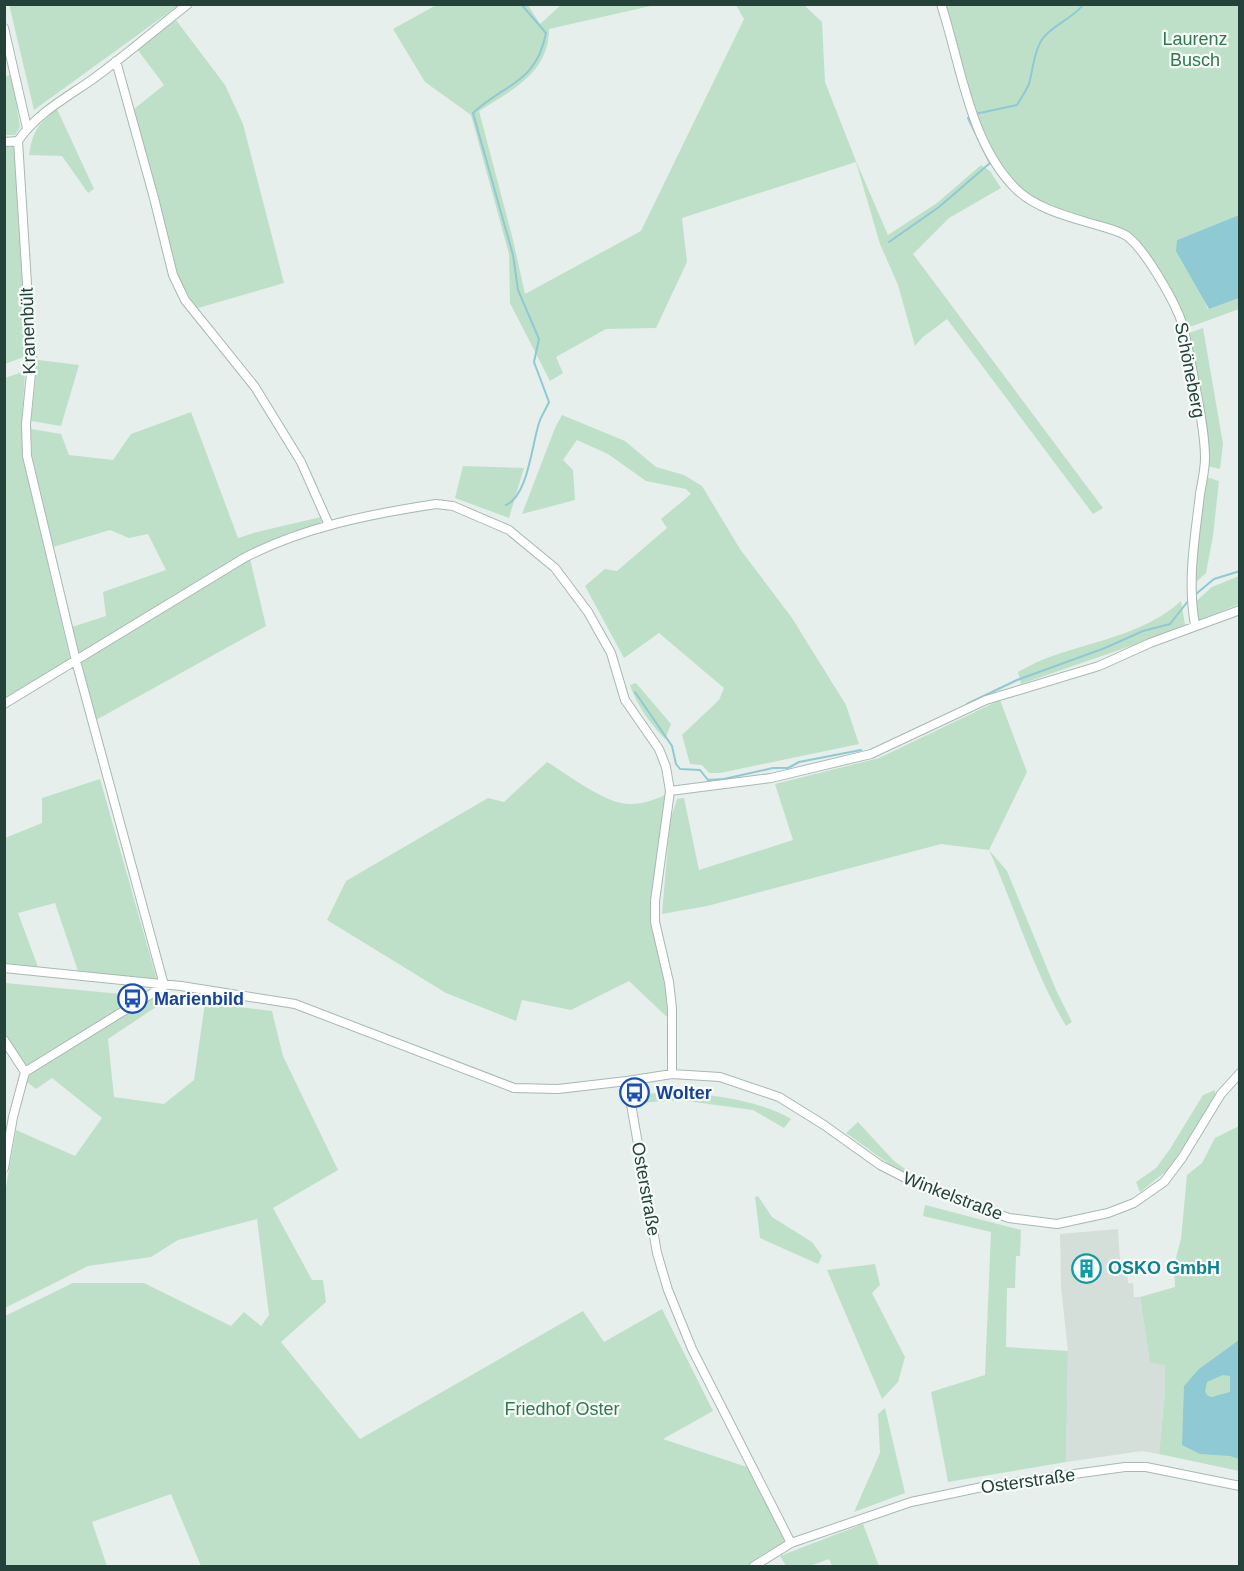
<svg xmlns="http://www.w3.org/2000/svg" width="1244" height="1571" font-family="Helvetica,sans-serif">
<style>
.built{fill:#d4dfda}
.green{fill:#bfe0c8}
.water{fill:#8ec9d4;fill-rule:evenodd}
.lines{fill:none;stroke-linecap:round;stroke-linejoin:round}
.stream{stroke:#8ec9d4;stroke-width:2}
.minor-casing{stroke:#a8b8b2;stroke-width:10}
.minor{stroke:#fff;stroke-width:8}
.labels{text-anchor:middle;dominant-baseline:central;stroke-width:4.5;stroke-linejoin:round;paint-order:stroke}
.park-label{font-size:18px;fill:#2d7a4b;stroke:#f7fbf9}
.street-label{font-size:18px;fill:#24423a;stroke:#f7fbf9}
.transit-label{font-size:18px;font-weight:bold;fill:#164399;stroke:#f7fbf9;text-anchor:start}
.culture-label{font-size:18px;font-weight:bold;fill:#0d838f;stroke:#f7fbf9;text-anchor:start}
</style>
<rect width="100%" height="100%" fill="#e6efeb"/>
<path class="built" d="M1118,1229L1120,1261H1126L1128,1283H1133L1134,1297H1140L1150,1363L1165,1364V1391L1159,1454L1142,1451L1066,1462L1068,1351L1061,1287L1060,1234Z"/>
<path class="green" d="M9,4H179V5L34,110Z
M438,4L528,5L540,24L561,5H655L549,29C549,73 512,90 479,111L513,240L525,294L641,231L744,19L736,5H804L822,22L825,82L856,161L888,235L937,203L981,165L990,171L1001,188L949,218L913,254L1103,508L1093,514L947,319L923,337L915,346L898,285L880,244L856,162L682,218L687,262L656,328L606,329L556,357L563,373L550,381L510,303L509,254L471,115L425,82L393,29Z
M945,5H1239V215L1177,240L1208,309L1239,298V309L1187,328L1183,313L1164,278L1128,233L1110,224L1071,214L1037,200L1010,178L996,159L974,113Z
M176,20L225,85L243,124L284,283L198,308L190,298L177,274L134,109L164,85L137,49Z
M12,74L20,127L15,135H5L4,77Z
M57,109L94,189L88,193L62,156L29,155C33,130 38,124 57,109Z
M4,146H15L26,356L5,364Z
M1203,328L1223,444L1220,469L1207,466V425L1189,333Z
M38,360L79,365L61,426L31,421Z
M25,371L22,422L23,456L70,659L5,699V378Z
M191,412L238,538L257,532L321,517L324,523L264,544L77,655L72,627L106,616L103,592L166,570L148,534L129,538L110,530L53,547L32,456L31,429L61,434L69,455L113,460L131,434Z
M562,415L625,441L656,467L684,475L702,486L740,549L792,618L846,705L859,744L720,773H709L702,765L690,764L682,735L719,700L724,688L659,633L624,658L585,586L605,569L617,571L667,528L661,519L691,494L686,489L646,481L608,454L577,440L563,460L573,470L575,500L522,514L555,428Z
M463,466L524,468L509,518L455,498Z
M1206,477L1219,481L1213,536L1206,573L1193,585Z
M250,559L266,626L96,720L80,663Z
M1239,576V604L1197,621L1194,603L1212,587Z
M1181,601L1185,625L1148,640L1021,684L1018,672C1026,668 1034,663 1042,660C1089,641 1143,636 1181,601Z
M636,683L671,724L665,739C650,723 637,706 630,685Z
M1000,700L1027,772L989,850L1007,871L1056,990L1072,1022L1066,1026C1033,970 1015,908 989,850L941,844L707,906L662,914L670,821L677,799L684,798L699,870L793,840L775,784L879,758Z
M547,762C569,775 606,805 631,804C644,804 656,799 668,794L653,898L668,983L669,1019L629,981L571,1010L522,1000L516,1021L446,993L327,920L346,881L488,798L504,802Z
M100,779L157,980L78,971L55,903L18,913L38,967L5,963V838L42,823V798Z
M5,983L142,996L27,1067L5,1033Z
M153,997L168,999L108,1039L114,1097L164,1104L194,1080L205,1003L272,1011L283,1056L338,1170L273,1208L312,1280H323L326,1302L281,1342L360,1439L583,1311L604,1342L662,1309L713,1411L663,1439L747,1467L786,1542L747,1566H201L171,1494L92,1522L107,1566H5V1316L73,1283H144L231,1326L244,1312L261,1326L269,1315L257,1219L178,1240L151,1257L88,1266L5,1308V1193L16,1130L75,1156L102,1118L52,1078L36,1089L27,1082L30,1073Z
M1215,1090V1097L1169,1169L1140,1192L1136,1182L1156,1168L1170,1149L1203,1095Z
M664,1092C702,1093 758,1099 791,1119L784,1128L753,1110L679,1100L639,1103L638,1095Z
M858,1122L894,1161L915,1176L899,1171L846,1133Z
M1239,1126V1471L1159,1454L1165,1391V1365L1150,1363L1140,1297L1175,1287L1174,1265L1181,1239L1187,1175L1202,1163L1215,1138Z
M758,1196L772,1217L812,1242L822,1256L818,1264L760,1238L755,1197Z
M925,1205L1021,1230L1020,1256H1016L1015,1288H1007L1006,1347L1068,1351L1066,1462L948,1482L931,1392L985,1375L991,1232L923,1216Z
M875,1264L880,1285L872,1293L905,1357L898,1382L882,1399L827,1270Z
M885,1408L905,1493L854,1512L880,1453L878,1414Z
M863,1524L879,1566H832L829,1559L810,1566H786L780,1556Z"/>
<path class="water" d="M1239,215V298L1209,309L1176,251L1177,240Z
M1239,1340V1459L1230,1456L1200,1454L1182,1445L1184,1386L1199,1369ZM1223,1375L1230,1376V1392L1212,1397L1208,1396L1205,1392L1207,1382Z"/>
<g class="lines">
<path class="stream" d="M975,114L1017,105C1021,98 1026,91 1029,84C1033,69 1034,51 1043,38C1052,26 1079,14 1083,4
M889,242L939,207L990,163L968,118
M506,505C528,496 532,444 539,423C541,416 546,409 549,402L534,362L539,339L518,290L513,255L473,113C505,83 536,84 546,33L521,4
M1196,594L1214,579L1240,571
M635,692L672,746L676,764L680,769L700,770L708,780L724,779L773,768H788L799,762L861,750
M967,704L1017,680L1105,648L1143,631L1170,624L1188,601
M1239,1093L1240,1088"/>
<defs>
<path id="minor" d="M941,4C961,65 969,141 1015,188C1035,208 1066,216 1093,224C1103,227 1117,230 1127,236C1145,250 1170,294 1179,315C1186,332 1188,351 1192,368C1197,397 1205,429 1205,458C1205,470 1202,482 1200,494C1195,538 1187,581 1195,625
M4,28L27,128
M116,61L154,198L173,275L185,300L255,387L301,462L329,525
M4,142L18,141
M4,704L244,558C303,527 371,514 436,504L453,506L509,530L555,568L588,612L611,653L625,700L659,749L666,767L670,791L655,901V922L669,982L672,1008V1074
M670,791L771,778L871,754L986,700L1099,666L1150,643L1240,610
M4,968L181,986L295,1004L514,1088L558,1089L627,1081L672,1074L720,1077L779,1097L824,1125L880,1165L925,1188L1009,1218L1057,1224L1108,1213L1134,1203L1164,1182L1182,1158L1221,1094L1240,1073
M164,985L76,661L27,456L26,424L32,363L18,141C37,113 66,98 93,79C125,56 156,29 188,4
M4,1040L25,1072
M627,1081L657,1253L668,1290L692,1349L791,1543
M4,1168L13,1117L25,1072L164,986
M754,1566L791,1543L911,1502L987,1486L1125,1467H1146L1240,1486"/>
</defs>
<use href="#minor" class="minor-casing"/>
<use href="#minor" class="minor"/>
</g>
<defs>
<symbol id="bus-ring" viewBox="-11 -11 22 22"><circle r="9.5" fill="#f7fbf9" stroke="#1a4fb4" stroke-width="1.5"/><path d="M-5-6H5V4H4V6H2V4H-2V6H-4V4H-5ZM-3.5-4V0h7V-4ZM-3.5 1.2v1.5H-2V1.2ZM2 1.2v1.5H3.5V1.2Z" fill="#1a4fb4"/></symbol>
<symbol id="building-ring" viewBox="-11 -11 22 22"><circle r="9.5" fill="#f7fbf9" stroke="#0f9aa8" stroke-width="1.5"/><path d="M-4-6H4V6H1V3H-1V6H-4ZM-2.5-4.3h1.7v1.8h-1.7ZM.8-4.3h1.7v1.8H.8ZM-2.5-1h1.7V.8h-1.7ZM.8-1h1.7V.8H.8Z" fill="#0f9aa8"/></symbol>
</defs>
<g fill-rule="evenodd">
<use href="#bus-ring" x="116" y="982" width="33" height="33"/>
<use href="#bus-ring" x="618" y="1076" width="33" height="33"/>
<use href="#building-ring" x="1070" y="1252" width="33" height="33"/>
</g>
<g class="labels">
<g class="park-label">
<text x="1195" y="39">Laurenz<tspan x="1195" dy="21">Busch</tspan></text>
<text x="562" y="1409">Friedhof Oster</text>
</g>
<g class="street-label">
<text transform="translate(28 331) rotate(-92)">Kranenbült</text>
<text transform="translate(1190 370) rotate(79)">Schöneberg</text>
<text transform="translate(646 1189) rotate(80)">Osterstraße</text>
<text transform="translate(953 1196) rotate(21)">Winkelstraße</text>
<text transform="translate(1028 1481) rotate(-8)">Osterstraße</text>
</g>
<g class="transit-label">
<text x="154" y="999">Marienbild</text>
<text x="656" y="1093">Wolter</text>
</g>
<g class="culture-label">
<text x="1108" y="1268">OSKO GmbH</text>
</g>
</g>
<rect width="1244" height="1571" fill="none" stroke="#24423a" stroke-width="12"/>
</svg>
